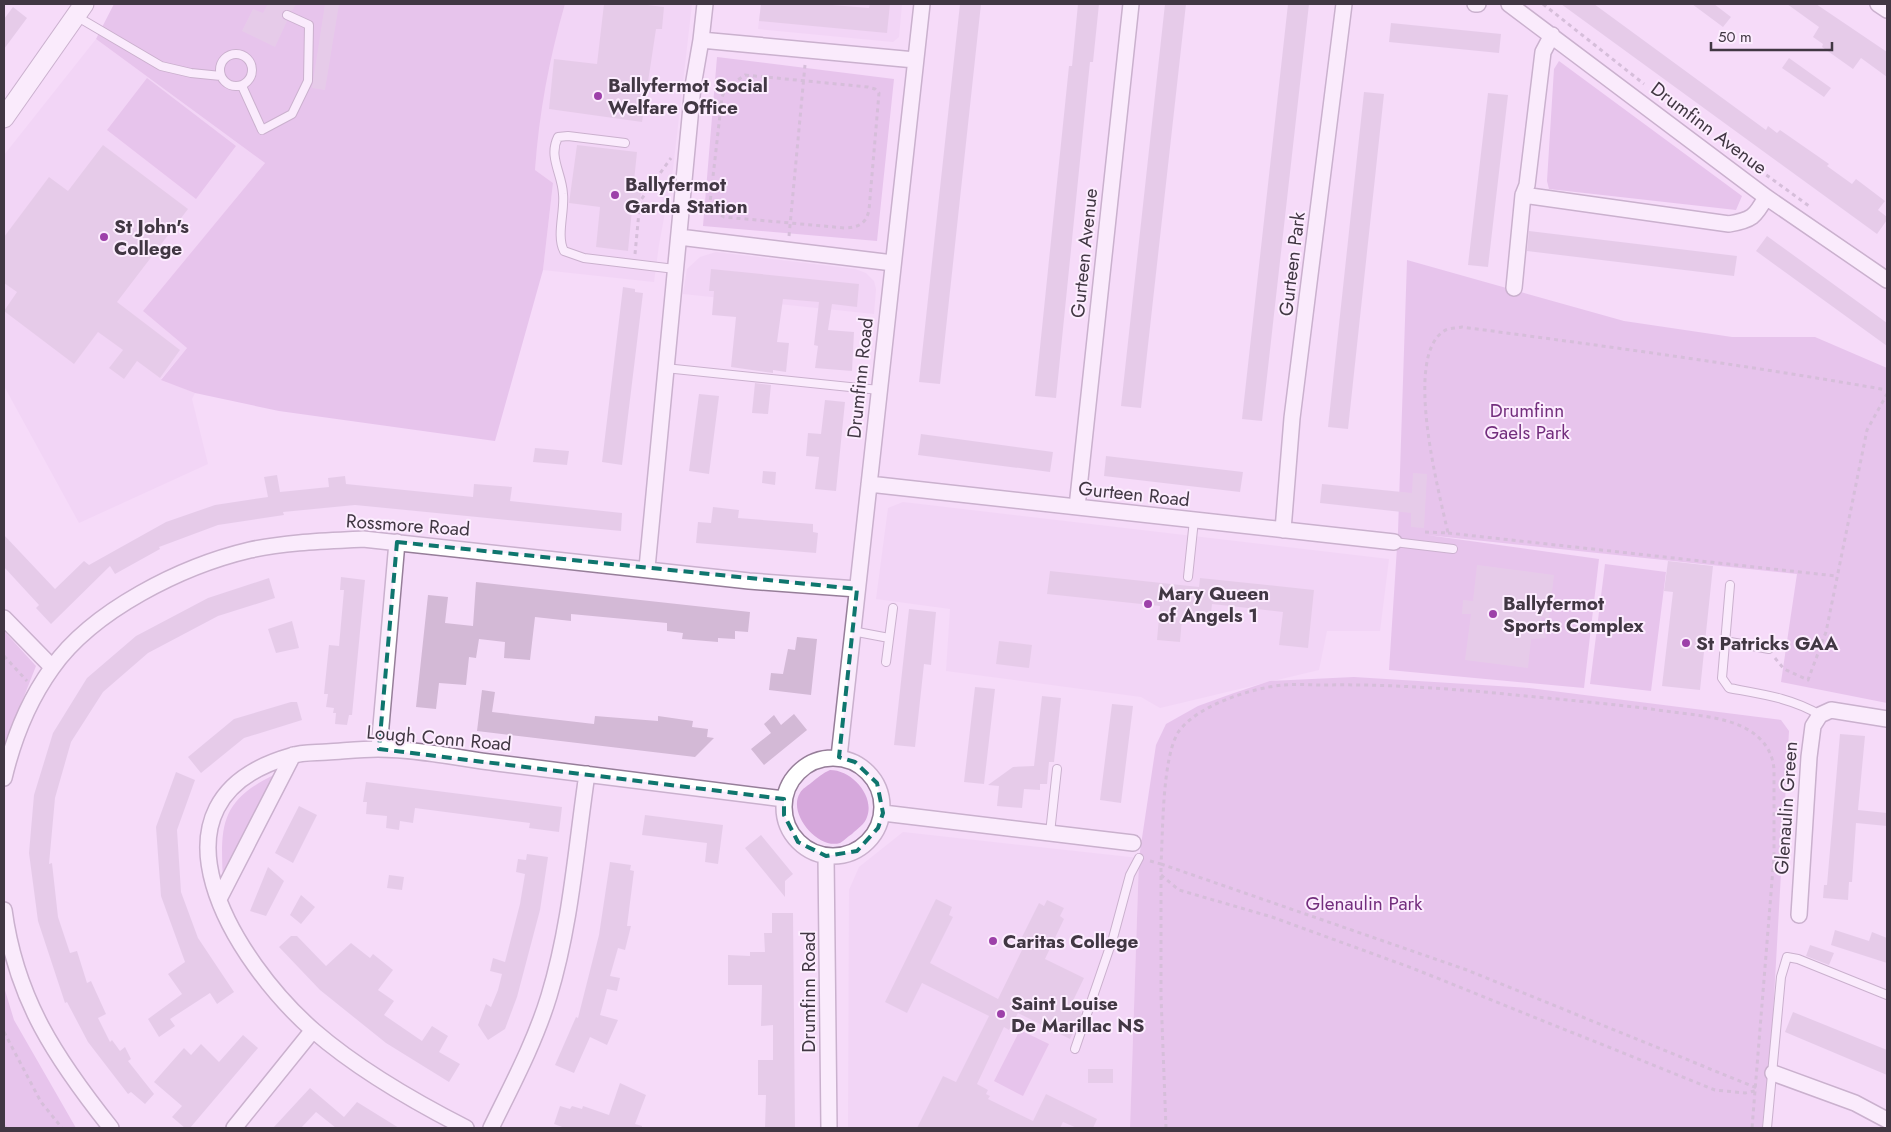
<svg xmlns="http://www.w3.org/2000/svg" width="1891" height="1132" font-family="Jost,sans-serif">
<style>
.built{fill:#eecef1}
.green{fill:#d6a8dc}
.building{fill:#d3b9d6}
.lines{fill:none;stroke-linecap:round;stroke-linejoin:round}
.service-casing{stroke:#967e99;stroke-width:10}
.minor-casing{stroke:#967e99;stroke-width:18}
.tertiary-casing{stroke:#967e99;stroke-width:21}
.path{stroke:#af9cb3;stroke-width:3;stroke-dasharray:4 4;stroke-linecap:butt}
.service{stroke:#fff;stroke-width:8}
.minor{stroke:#fff;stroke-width:15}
.tertiary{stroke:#fff;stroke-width:19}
.marked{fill:none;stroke:#0f766e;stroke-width:4;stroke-dasharray:10 6;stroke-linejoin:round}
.poi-dot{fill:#9d40a9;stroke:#fcecfe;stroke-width:2}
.labels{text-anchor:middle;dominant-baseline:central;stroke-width:4;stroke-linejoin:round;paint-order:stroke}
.poi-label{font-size:19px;font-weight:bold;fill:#413743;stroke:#fcecfe;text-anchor:start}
.street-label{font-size:19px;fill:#413743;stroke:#fcecfe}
.park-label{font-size:19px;fill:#732e7d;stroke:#fcecfe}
</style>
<rect width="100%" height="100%" fill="#f5dbf9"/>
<path class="built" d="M565,4H692L673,169L659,245L654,282L543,270L553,183L535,170L536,155L541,105L551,52Z
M761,4H902L899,37L893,42L758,29Z
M96,39L265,163L144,311L187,348L161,379L195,393L192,399L208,464L79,523L4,386V155Z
M716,252L855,269L866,273L874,281L876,289L874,314L683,294L687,269L700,257Z
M903,502L1389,559L1380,631H1327L1319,670L1160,708L1141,697L946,671L950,609L876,599L888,508Z
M903,832L1139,858L1130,1128H848L849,890L859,867Z"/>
<path class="green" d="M114,4H565C549,59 539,113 535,170L553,183L543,270L495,441L279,411L195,393L161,380L187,348L143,311L265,163L96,39Z
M717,57L894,79L877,241L703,226Z
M1559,61L1742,196L1736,210L1549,189L1547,181L1554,69Z
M147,78L236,146L196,199L107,130Z
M1407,260L1624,321L1732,337H1815L1887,368V703L1781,682L1797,574L1427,535L1599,559L1584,688L1389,670L1398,532Z
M1605,564L1666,572L1651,691L1590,684Z
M4,631L36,666L4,747Z
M1354,677L1529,688L1781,720L1789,731L1771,1051L1762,1128H1130L1139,858L1156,745L1166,724L1198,706L1234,693L1270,681Z
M830,770C852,770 875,796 867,817C865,824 857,829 852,834C848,836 844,841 840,843C818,850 787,813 800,793C802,789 807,786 811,783C817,778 823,773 830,770Z
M276,774L223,880C220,824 221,800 276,774Z
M4,987L14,1020L76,1128H4Z
M1020,1030L1049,1044L1023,1096L994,1081Z"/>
<path class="building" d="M268,4H296L292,11L286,10L282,12V18L287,21L275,47L242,31L253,9L263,13Z
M325,4H339L325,90L312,88Z
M604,4H639L664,7L662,29H656L642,122L549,109L554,59L597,64Z
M761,4H820L869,8L870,4H890L887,33L759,21Z
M960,4H981L940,384L919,382Z
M1078,4H1099L1093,62H1090L1056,398L1035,396L1069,66H1072Z
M1165,4H1186L1141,408L1121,406Z
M1288,4H1309L1262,421L1242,419Z
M1561,4H1594L1766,130L1768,126L1777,133L1780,130L1829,164L1827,166L1852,184L1856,179L1885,201L1878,210L1887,217V220L1877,234Z
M1692,4H1714L1731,17L1723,27Z
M1787,4H1816L1887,52V77L1861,58L1853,69L1822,47L1823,44L1813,37L1819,27Z
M13,7L27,18L4,49V19Z
M1391,23L1501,34L1499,53L1389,42Z
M1789,58L1831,88L1824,97L1782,68Z
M1364,92L1384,94L1348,429L1328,427Z
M1488,93L1508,95L1488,267L1468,265Z
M103,145L188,209L117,302L180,350L160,378L137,361L124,379L109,368L123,350L98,332L74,364L4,311L17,292L4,283V237L49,177L68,191Z
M577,145L637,152L633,191H641L639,211L632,210L628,251L596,247L600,207L569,203Z
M1529,231L1737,256L1734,276L1527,251Z
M1767,236L1887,323V346L1756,251Z
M711,269L859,284L857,307L832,304L828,330L854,332L852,371L815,368L818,346L814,345L819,302L783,299L777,342L789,343L786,372L773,370V373L731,367L736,317L712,315L714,291H709Z
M623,287L635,289V292L643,293L622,465L602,462Z
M755,383L771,385L768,414L752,413Z
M699,394L719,396L709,474L689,471Z
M825,400L845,402L836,491L815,489L819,457L806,456L808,433L821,434Z
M921,434L1053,452L1050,472L918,455Z
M535,448L569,451L567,465L533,462Z
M1106,456L1243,472L1240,492L1104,476Z
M763,471L776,472L775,485L762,483Z
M1413,473L1427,474L1424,528L1411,527V513L1320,503L1322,484L1412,493Z
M277,475L280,492L329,487L328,478L345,476L346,484L473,497L474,484L512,487L510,501L622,513L621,531L355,505L283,512L284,515L218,525L159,547L160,549L115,574L110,566L51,624L36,608L39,605L4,567V535L55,589L84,561L89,565L166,522L215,505L268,497L264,477Z
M713,507L739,510L738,518L813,524V532L818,533L816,553L696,543L698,522L711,523Z
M1668,561L1713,566L1700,690L1662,686L1673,592L1664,591Z
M1477,565L1554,575L1549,618L1541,617L1546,638L1531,639L1528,668L1465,660L1471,614H1462L1463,600L1473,601Z
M1050,571L1199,587L1200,578L1314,590L1308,648L1279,645L1283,612L1212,604L1210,622L1182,619L1180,642L1157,640L1160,606L1047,594Z
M341,577L365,580L352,715H349L347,725L335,724L336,713H333L334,708L326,707L328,694H324L329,645L339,646L344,590H340Z
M269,578L275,598L218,616L148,653L103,692L71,742L55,798L49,864L52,863L58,917L70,953L77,951L87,983L91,981L106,1014L98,1018L110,1042L112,1040L120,1051L125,1047L131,1059L128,1061L154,1094L145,1104L131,1092L128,1094L88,1042L67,1002L65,1003L38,921L29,853L34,795L53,733L87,678L136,636L208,598Z
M476,582L750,612L748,632L735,631V639L718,638V642L682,639L683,633L667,631V623L571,614V621L535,617L530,660L504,658L505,642L479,639L476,658L469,657L466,685L439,683L436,709L416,707L428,595L448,597L445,623L473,626Z
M909,609L936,612L931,665L924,664L915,747L894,745Z
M292,621L299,648L276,653L268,629Z
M797,637L817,639L811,695L769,690L771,673L783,674L788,649L795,650Z
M999,641L1032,645L1029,668L996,664Z
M975,687L995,689L984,784L964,782Z
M482,690L495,692L492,712L594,724L595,716L658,721V716L693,721L692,727L708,729L707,737L714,738L695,757L477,731Z
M1042,696L1061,698L1054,762H1049L1047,784H1040V790L1024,789L1022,808L997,806L999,786L988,785L1013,767L1034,766Z
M291,702H297L302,720L244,738L201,773L188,757L234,719Z
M1112,704L1133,706L1121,803L1100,800Z
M794,714L807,730L764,765L751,749L771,733L764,724L774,715L781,725Z
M1840,734L1865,736L1858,810L1887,813V826L1856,823L1852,882H1849L1848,900L1823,898L1824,885H1827Z
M176,772L195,780L177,830L181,892L198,938L234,992L217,1004L210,993L170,1019L175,1026L159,1037L148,1019L182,994L168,974L185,962L161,896L156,827Z
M366,782L562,807L559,832L529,828L530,823L415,808L413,823L400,821L399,830L386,828L387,816L366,814L367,802H363Z
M299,806L317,815L293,863L275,853Z
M645,815L723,825L718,864L705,862L707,843L642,835Z
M761,835L793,874L785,881V897L745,848Z
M527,854L548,857L540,910L517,997L505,1029L488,1040L478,1025L486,1004L491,1007L498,990L502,974L490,971L493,958L505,962L520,904L525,874L516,872L518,859L526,860Z
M610,862L631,865L630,870L634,871L627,926H631L625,950L618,948L610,976L620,978L617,991L607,989L600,1015L618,1020L607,1045L590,1037L574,1073L555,1065L576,1017L578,1018L599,935Z
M268,867L284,881L266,916L250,911Z
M389,875L404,877L402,890L387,888Z
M301,895L315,907L301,924L290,915Z
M936,899L952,907L949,915L953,917L930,963L998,999L1022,950L1017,947L1039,903L1044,906L1047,900L1064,908L1060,916L1064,919L1045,959L1084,978L1070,1007L1082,1013L1079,1021L1070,1039L1018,1013L1009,1030L1004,1027L977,1084L988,1090L986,1094L990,1096L988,1099L1033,1121L1046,1094L1097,1119L1093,1128H1077L1063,1122L1060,1128H917L943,1076L956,1082L989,1016L922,983L907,1013L885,1002Z
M772,913H793L795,1128H765L766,1095H758V1060H773V1025L761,1026L762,985H728V955L750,956V952H765L764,933H772Z
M1835,930L1869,941L1872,932L1887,938V963L1831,945Z
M291,936H297L326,966L351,943L370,958L373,954L393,970L378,990L394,1001L384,1015L422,1041L432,1026L448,1036L439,1052L460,1064L449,1082L386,1043L320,990L279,947Z
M1810,945L1834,953L1829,965L1806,956Z
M1793,1012L1887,1050V1075L1785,1032Z
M243,1035L258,1048L190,1128H185L172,1117L182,1106L154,1082L184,1048L191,1055L201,1044L219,1062Z
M1088,1069H1113V1083H1088Z
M620,1083L646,1095L635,1124L642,1126V1128H565L554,1124L560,1106L570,1109L572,1106L582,1109L583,1106L609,1115Z
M310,1088L344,1117L357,1102L399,1128H336L316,1112L301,1128H273Z"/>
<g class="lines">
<defs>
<path id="service" d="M76,16L161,66L191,73L221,76
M220 70a16 16 0 1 1 32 0a16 16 0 1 1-32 0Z
M242,86L262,130L292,114L308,81L309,25L287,15
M625,143L568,136L558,137C548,157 562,173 563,194C565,211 556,236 564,251L584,258L675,269
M665,368L879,390
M1394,542L1453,549
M1188,577L1194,520
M1730,585L1722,678L1729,688C1761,694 1792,698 1820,715
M852,631L889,638
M1725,641L1769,649
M886,662L893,608
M1050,833L1057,769
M1075,1049L1113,938L1130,875L1139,858
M1767,1128L1781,977L1787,957L1798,959L1887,995"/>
<path id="minor" d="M1475,4H1478
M1509,4L1766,197L1887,280
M1878,4L1887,10
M1552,35L1543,52L1527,185L1523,195L1729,224C1752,220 1755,217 1766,197
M701,40L705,4
M679,237L893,263
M1514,288L1523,195
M869,484L1394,542
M1077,507L1131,4
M1283,530L1292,418L1344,4
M647,568L693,86L701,40L915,60
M4,618L52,667
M379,749L397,542
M839,757L922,4
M784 807a49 49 0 1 1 98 0a49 49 0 1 1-98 0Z
M4,778C13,740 29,700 52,668C93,610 182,566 250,550C287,542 325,541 363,539L749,581L857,589
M883,813L1133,843
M826,856L829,1128
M219,899L293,755
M4,910C16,1000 57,1060 111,1128
M1799,915L1809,757L1813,726L1820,715L1831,710L1887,719
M1773,1073L1855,1103L1887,1120
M234,1128L313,1030
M466,1128C413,1101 359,1070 314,1031C235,962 133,801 291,756C302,752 315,753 327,752C344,751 361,749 378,749C417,749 458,758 497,763C592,775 688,787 784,799
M491,1128C512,1085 535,1042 549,996C571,924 576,848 587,774"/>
<path id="tertiary" d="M4,118L84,4"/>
</defs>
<use href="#service" class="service-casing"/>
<use href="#minor" class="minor-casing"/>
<use href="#tertiary" class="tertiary-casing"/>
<path class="path" d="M1543,4L1644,84
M745,75L868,87L875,89L879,93L869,210C866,224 859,227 845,228L724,217L716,212L710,203L722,97L726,88Z
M1721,142L1809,206
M789,236L805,65
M635,254L640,201L671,158
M1425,532L1448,533C1439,492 1403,357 1444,331C1448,328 1457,328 1462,327C1604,346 1746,365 1887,390
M1448,533L1836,576
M4,656L27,681
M1775,658L1784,669L1808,680L1826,632L1867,430L1887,394
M1150,861L1161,864C1163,832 1162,756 1179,731C1198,705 1252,688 1283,685C1297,684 1312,685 1326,685C1383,684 1439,688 1496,693C1552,699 1609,703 1665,711C1691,715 1722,716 1745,728C1762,737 1773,751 1774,770V856L1752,1128
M1161,875L1179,890L1272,917L1412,968L1715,1090L1745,1093L1755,1091
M4,1032L41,1102L62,1128
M4,1126L6,1128
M1166,1128L1161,996V864L1467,970L1757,1088"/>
<use href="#service" class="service"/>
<use href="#minor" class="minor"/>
<use href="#tertiary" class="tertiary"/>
</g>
<path d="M0 0H1891V1132H0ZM397,542L857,589L839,757L855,762L877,783L883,813L878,828L857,851L826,856L798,842L784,815V799L379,749Z" fill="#f5dbf9" fill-opacity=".55" fill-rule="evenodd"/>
<path class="marked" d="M397,542L857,589L839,757L855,762L877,783L883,813L878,828L857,851L826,856L798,842L784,815V799L379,749Z"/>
<g class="poi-dot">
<circle cx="598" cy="96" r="5"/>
<circle cx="615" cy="195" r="5"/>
<circle cx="104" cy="237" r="5"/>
<circle cx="1148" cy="604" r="5"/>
<circle cx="1493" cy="614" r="5"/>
<circle cx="1686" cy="643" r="5"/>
<circle cx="993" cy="941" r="5"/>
<circle cx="1001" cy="1014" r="5"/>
</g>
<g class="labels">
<g class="poi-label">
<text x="608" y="85">Ballyfermot Social<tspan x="608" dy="22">Welfare Office</tspan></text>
<text x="625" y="184">Ballyfermot<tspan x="625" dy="22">Garda Station</tspan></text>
<text x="114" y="226">St John's<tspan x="114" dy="22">College</tspan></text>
<text x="1158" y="593">Mary Queen<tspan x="1158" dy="22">of Angels 1</tspan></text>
<text x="1503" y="603">Ballyfermot<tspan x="1503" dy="22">Sports Complex</tspan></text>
<text x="1696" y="643">St Patricks GAA</text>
<text x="1003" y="941">Caritas College</text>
<text x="1011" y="1003">Saint Louise<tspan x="1011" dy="22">De Marillac NS</tspan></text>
</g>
<g class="street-label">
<text transform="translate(1709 128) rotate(37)">Drumfinn Avenue</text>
<text transform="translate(1084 253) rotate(-84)">Gurteen Avenue</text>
<text transform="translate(1292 264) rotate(-83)">Gurteen Park</text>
<text transform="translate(860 378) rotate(-84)">Drumfinn Road</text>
<text transform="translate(1134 494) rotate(6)">Gurteen Road</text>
<text transform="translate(408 525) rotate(4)">Rossmore Road</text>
<text transform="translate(439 738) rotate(5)">Lough Conn Road</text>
<text transform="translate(1786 808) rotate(-86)">Glenaulin Green</text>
<text transform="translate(808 992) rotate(-90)">Drumfinn Road</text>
</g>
<g class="park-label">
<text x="1527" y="410">Drumfinn<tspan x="1527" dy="22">Gaels Park</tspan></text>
<text x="1364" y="903">Glenaulin Park</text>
</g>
</g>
<rect width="1891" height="1132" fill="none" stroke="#413743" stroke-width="10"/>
<path d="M1711 42v8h121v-8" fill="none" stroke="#413743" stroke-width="2.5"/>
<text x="1718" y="42" font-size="15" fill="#413743" stroke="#fcecfe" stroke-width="4" paint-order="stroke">50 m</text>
</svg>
